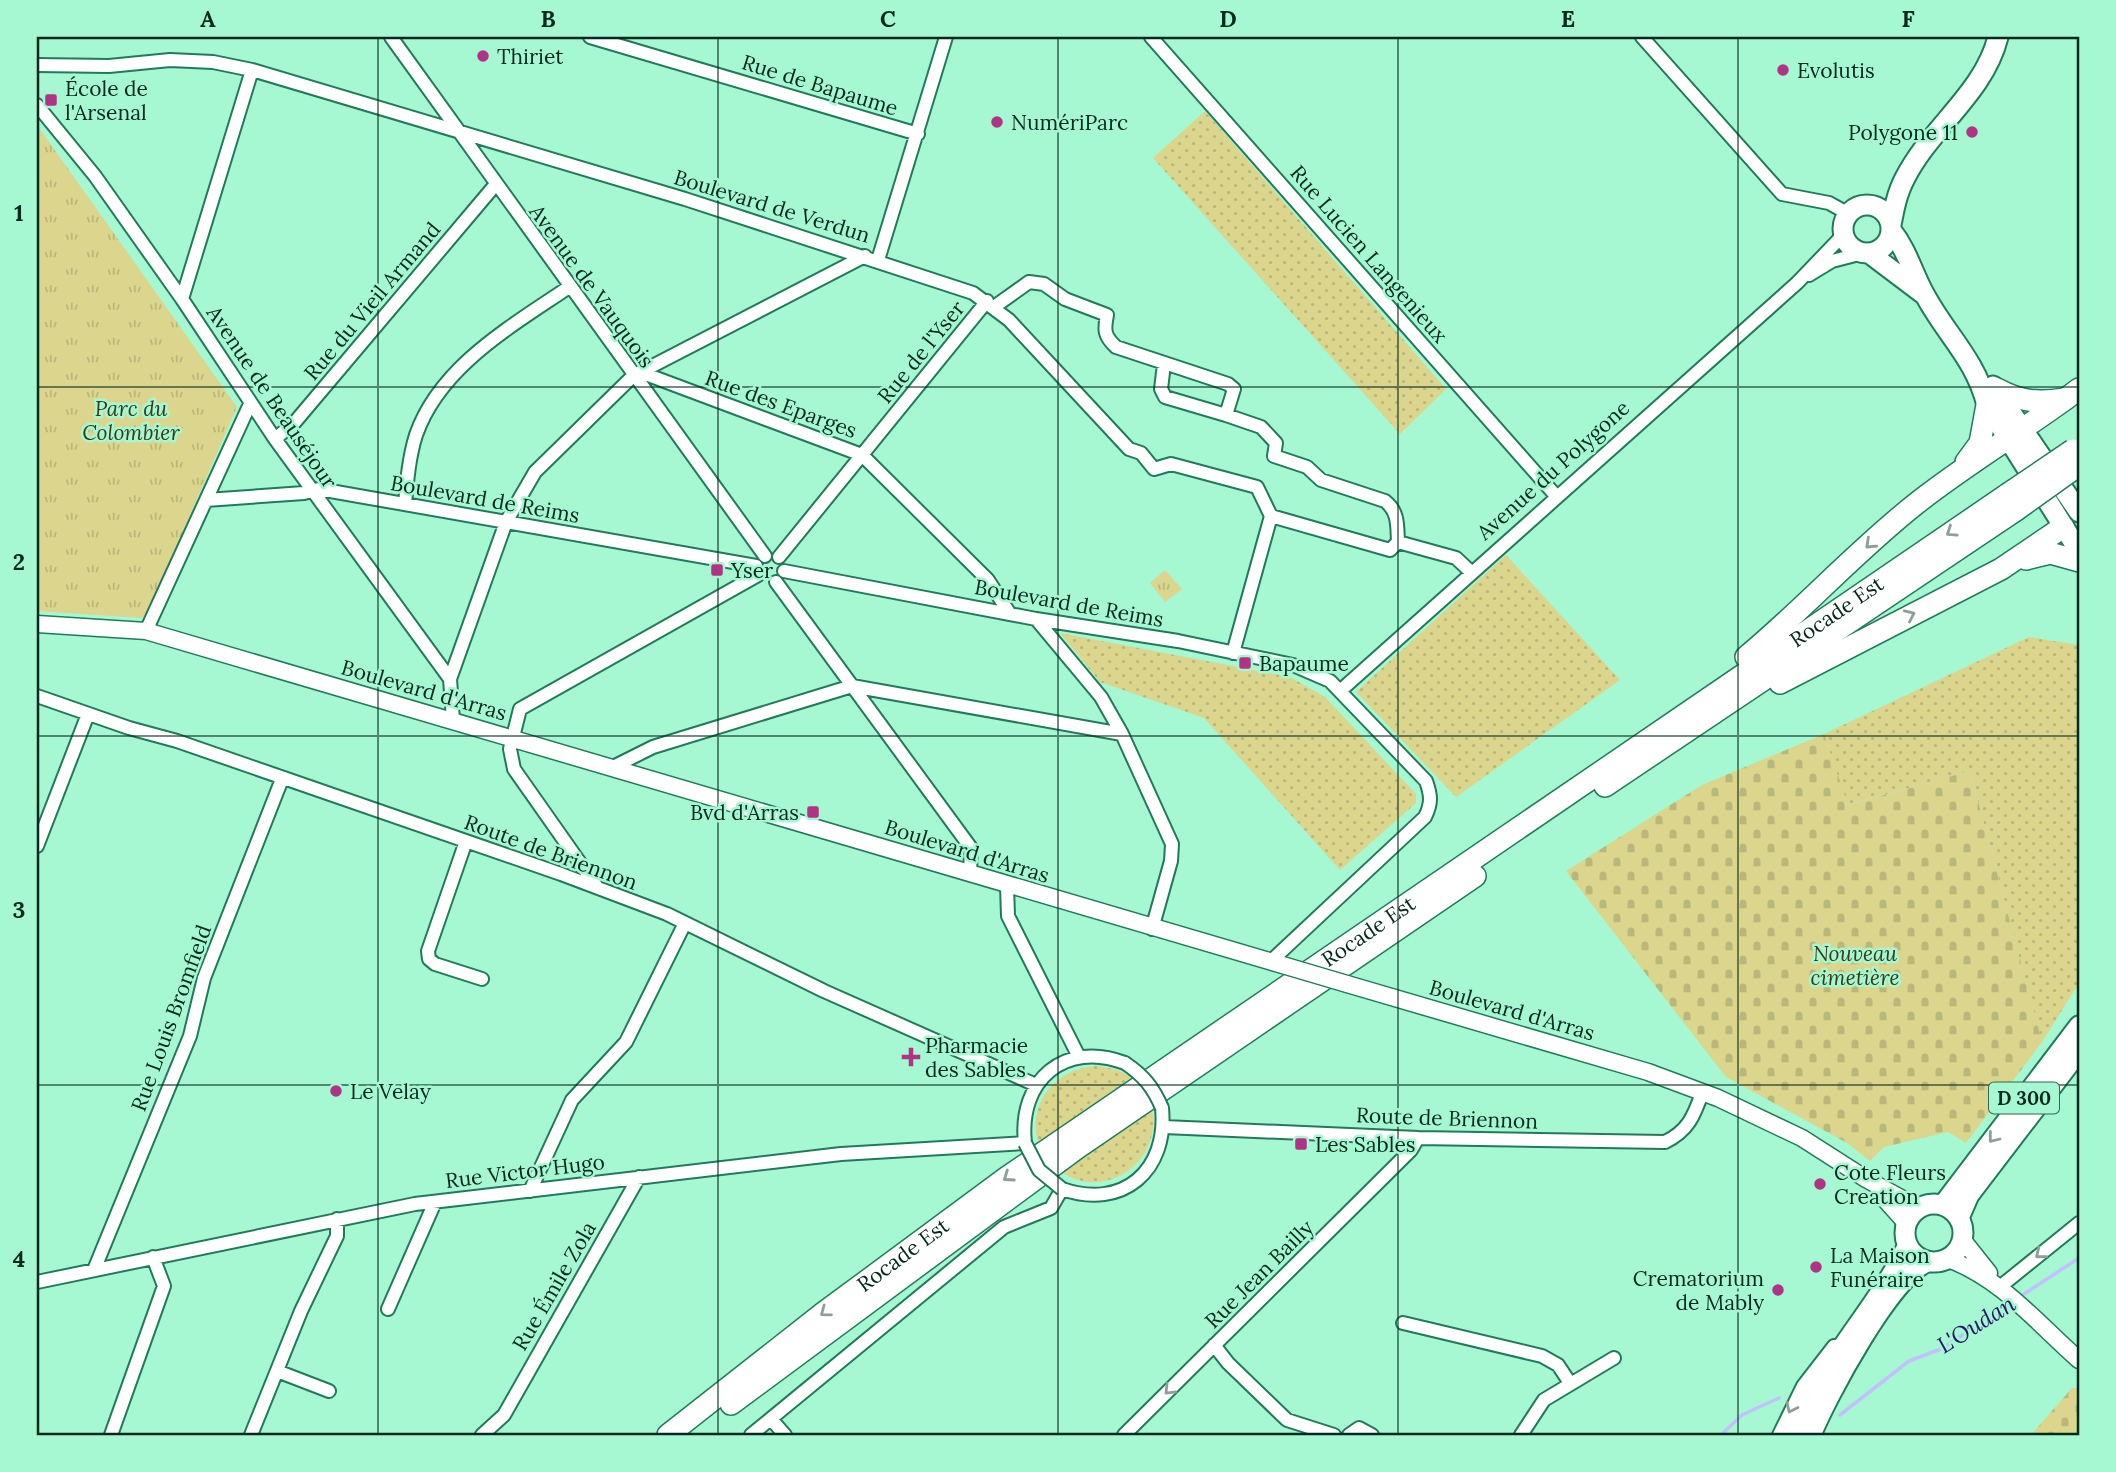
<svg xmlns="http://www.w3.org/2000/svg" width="2116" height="1472" font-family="Lora,serif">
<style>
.grass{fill:url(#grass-dots)}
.cemetery{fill:url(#cemetery-stones)}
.park{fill:url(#park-tufts)}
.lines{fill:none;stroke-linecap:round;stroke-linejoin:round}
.stream{stroke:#c1c2fd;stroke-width:3.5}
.street-casing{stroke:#227a5a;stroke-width:16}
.secondary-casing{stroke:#227a5a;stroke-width:19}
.primary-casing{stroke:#227a5a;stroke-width:23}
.highway-casing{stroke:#227a5a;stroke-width:24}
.street{stroke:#fff;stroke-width:12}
.secondary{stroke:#fff;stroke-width:16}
.primary{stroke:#fff;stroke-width:19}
.highway{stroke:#fff;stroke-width:21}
.street-bridge-casing{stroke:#227a5a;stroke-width:16;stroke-linecap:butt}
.secondary-bridge-casing{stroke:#227a5a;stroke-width:19;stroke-linecap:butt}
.highway-bridge-casing{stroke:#227a5a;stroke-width:24;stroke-linecap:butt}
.street-bridge{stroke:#fff;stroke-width:12}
.secondary-bridge{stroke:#fff;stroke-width:16}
.highway-bridge{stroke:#fff;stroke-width:21}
.oneway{stroke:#8e9f99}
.grid{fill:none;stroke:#05291c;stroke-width:2;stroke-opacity:0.55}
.poi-dot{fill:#af3486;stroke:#a5f8d2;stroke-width:2.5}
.labels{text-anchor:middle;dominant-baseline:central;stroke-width:5;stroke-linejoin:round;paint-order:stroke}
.shield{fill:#a5f8d2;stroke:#356753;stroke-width:2}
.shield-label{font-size:19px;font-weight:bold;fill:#05291c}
.poi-label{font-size:21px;fill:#05291c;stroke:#a5f8d2;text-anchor:start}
.street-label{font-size:21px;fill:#05291c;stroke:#a5f8d2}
.park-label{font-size:21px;font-style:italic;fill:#3d3916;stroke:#a5f8d2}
.water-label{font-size:23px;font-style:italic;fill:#271567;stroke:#a5f8d2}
.neatline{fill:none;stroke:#05291c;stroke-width:2.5}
.grid-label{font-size:23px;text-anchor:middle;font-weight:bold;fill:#05291c}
</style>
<defs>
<pattern id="grass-dots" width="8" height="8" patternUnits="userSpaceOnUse" patternTransform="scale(1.75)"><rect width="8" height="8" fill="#dbd58e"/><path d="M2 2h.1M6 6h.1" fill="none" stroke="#bab77a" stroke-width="1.8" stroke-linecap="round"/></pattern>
<pattern id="cemetery-stones" width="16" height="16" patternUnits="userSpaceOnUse" patternTransform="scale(1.75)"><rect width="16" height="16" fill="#dbd58e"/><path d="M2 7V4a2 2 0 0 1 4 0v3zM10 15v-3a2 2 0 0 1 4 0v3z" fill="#bab77a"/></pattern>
<pattern id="park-tufts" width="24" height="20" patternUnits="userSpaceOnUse" patternTransform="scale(1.75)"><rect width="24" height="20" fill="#dbd58e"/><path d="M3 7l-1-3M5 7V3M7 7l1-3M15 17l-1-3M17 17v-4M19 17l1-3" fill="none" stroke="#bab77a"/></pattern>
</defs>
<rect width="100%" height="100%" fill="#a5f8d2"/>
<path class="grass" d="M1205,111L1446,389L1400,434L1153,158Z
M1506,555L1620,680L1456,797L1356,692Z
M1060,633L1290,677L1325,697L1416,794V803L1340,870L1204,718L1100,682Z
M2029,637L2079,645V983L2042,1042L1970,771L1847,805L1824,734Z
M1097,1066L1115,1069L1132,1077L1038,1143C1027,1102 1056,1068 1097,1066Z
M1152,1109C1163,1162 1104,1203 1060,1171Z"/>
<path class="cemetery" d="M1824,734L1848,805L1970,771L2042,1042L1966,1143L1948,1132L1884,1147L1870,1161L1847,1143L1726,1077L1566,871L1702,785Z
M2072,1388H2079V1435H2031Z"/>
<path class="park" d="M37,125L237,407L147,614L141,618L37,611Z
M1165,570L1182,589L1165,602L1150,583Z"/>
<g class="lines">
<path class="stream" d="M2018,1298L2079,1258
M1840,1415L1909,1361L1941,1349L2012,1303
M1721,1435L1742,1415L1779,1398"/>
<defs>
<path id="street" d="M391,37L765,556
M590,37L918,134
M1151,37L1557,497
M1642,37L1782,194L1829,203L1849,214
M37,65L109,66L170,60L213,62L252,70L685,199L973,293L1009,320L1129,449L1141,453L1154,469L1171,464L1257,487L1271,516L1233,653
M37,105L95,176L182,299L275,439L450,679L453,720
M878,260L946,37
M1809,275L1832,261L1863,253
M182,299L252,70
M994,307L1029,282L1044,284L1065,299L1107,315C1104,330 1104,336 1116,347L1228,384L1234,389L1226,415L1261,427L1276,443L1274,456L1307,467L1321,480L1385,501C1399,512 1397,526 1398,542L1456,558L1472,573
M1164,364L1161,389L1165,397L1226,415
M640,372L862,455L988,580L1010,614
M275,439L295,422L496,184
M206,500L304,493L319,489L756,566
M405,504C407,481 409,457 416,435C440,366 512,326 569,287
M1271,516L1390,550L1398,542
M779,557L987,301
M784,571L1036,619L1178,641L1293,665L1330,681L1426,781C1431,795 1432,803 1425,817L1270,962
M776,582L971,848L970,873
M1036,619L1101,697L1122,734L1172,844L1171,861L1152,929
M146,631L250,404
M450,679L506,522L535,472L633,376L865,256
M1340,691L1797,283L1844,234
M37,696L129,728L177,741L561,874L667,914L824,991L1036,1085
M611,768L653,747L852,686L1122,734
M466,841L428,951L429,959L435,964L482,979
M37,846L88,714
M1007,886L1008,916L1079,1057
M597,887L514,769L510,749L520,709L758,575
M1164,1127L1418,1138L1665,1142C1688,1131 1694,1116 1702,1093
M530,1191L572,1100L626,1042L685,923
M94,1270L190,1036L204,978L282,779
M37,1282L415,1204L841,1154L1025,1143C1018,1080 1065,1040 1125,1063
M2001,1286L2079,1223
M388,1309L435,1202
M1403,1323L1542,1356L1558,1365L1570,1383
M1214,1345L1228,1363L1287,1420L1334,1435
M277,1371L329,1391
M771,1419L785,1435
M111,1435L164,1286L153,1257
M251,1435L301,1311L337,1236V1219
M482,1435L504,1415L639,1177
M751,1435L1004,1227L1051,1208L1062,1189C1123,1210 1168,1171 1162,1108
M1124,1435L1411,1150L1418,1138
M1349,1435L1359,1428L1372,1435
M1521,1435L1544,1400L1614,1358
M1779,1435L1803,1386L1834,1346"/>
<path id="secondary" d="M37,624L146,631L1286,966
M1347,984L1648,1072L1718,1098L1802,1138L1866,1179L1919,1208
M1880,1194L1906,1223
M1962,1239L1989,1273
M1948,1259C2001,1278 2038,1324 2079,1360"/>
<path id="primary" d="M1843 229a24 24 0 1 1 48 0a24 24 0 1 1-48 0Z
M1891,225C1894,209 1897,193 1905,178C1931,127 1984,93 1998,37
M1891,230C1908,251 1913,275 1926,297C1948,337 1975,359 1987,405L2079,551
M1869,253L1922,293
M1993,386L2079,512
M1905 1233a29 29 0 1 1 58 0a29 29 0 1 1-58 0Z
M1943,1205L2079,1026
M1959,1218L1969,1195L2079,1051
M1795,1435C1820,1364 1874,1313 1907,1247
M1811,1435C1827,1396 1890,1278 1927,1262"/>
<g id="highway">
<path d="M1997,389C2021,402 2038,403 2065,399"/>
<path d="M1966,462L1980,443L1987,405"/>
<path d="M2026,559L2050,553L2079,561"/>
<path d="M1746,657C1805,608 1857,550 1917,503C1969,462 2026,429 2079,389"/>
<path d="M1780,683L2001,569L2063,527"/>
<path d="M1605,786L2016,510"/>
<path d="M731,1404L1077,1148L1475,876"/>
<path id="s1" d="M668,1435L822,1314L1006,1178L2008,494"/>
</g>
</defs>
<use href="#street" class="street-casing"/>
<use href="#secondary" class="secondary-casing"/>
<use href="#primary" class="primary-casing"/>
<use href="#highway" class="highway-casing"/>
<use href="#street" class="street"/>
<use href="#secondary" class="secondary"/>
<use href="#primary" class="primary"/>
<use href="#highway" class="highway"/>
<defs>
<path id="street-bridge" d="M1125,1063C1144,1076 1153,1087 1162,1108
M1025,1143L1039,1170L1062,1189"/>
<path id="secondary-bridge" d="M1286,966L1347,984"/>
<path id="highway-bridge" d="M2008,494L2073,450
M2016,510L2079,465"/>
</defs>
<use href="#street-bridge" class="street-bridge-casing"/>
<use href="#secondary-bridge" class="secondary-bridge-casing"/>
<use href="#highway-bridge" class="highway-bridge-casing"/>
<use href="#street-bridge" class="street-bridge"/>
<use href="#secondary-bridge" class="secondary-bridge"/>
<use href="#highway-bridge" class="highway-bridge"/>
</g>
<defs><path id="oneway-chevron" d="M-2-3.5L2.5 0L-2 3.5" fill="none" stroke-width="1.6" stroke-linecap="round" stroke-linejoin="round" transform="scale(1.75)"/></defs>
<g class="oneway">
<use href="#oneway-chevron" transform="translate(1951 532) rotate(146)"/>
<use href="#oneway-chevron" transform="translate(1870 544) rotate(137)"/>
<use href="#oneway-chevron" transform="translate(1910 615) rotate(-25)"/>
<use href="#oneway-chevron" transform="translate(1993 1138) rotate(128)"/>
<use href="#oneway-chevron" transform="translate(1008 1177) rotate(145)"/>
<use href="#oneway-chevron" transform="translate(2040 1254) rotate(141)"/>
<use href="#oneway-chevron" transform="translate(825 1312) rotate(143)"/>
<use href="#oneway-chevron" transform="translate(1169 1390) rotate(135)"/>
<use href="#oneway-chevron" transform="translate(1791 1408) rotate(116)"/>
</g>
<path class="grid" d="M378,37V1435M718,37V1435M1058,37V1435M1398,37V1435M1738,37V1435M37,387H2079M37,736H2079M37,1085H2079"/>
<g class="poi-dot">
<circle cx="483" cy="56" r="7"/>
<circle cx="1783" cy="70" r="7"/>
<rect x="44" y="93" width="14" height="14" rx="3.5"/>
<circle cx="997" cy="122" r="7"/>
<circle cx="1972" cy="132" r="7"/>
<rect x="710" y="563" width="14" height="14" rx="3.5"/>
<rect x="1238" y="656" width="14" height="14" rx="3.5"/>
<rect x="806" y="805" width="14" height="14" rx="3.5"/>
<path d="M907.5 1046.5h7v7h7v7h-7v7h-7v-7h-7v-7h7z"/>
<circle cx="336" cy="1091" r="7"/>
<rect x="1294" y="1137" width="14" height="14" rx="3.5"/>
<circle cx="1820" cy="1184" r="7"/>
<circle cx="1816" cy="1267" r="7"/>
<circle cx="1778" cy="1290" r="7"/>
</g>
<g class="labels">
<rect class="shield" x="1989" y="1082.5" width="70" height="31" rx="5"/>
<g class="shield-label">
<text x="2024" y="1098">D 300</text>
</g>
<g class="poi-label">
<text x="497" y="56">Thiriet</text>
<text x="1797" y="70">Evolutis</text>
<text x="65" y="88">École de<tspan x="65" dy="24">l'Arsenal</tspan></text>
<text x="1011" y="122">NumériParc</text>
<text x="1958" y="132" text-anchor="end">Polygone 11</text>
<text x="731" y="570">Yser</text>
<text x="1259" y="663">Bapaume</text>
<text x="799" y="812" text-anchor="end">Bvd d'Arras</text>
<text x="925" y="1045">Pharmacie<tspan x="925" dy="24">des Sables</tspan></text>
<text x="350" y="1091">Le Velay</text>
<text x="1315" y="1144">Les Sables</text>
<text x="1834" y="1172">Cote Fleurs<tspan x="1834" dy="24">Creation</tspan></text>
<text x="1830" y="1255">La Maison<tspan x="1830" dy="24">Funéraire</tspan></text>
<text x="1764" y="1278" text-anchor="end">Crematorium<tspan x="1764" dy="24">de Mably</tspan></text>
</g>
<g class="street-label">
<text transform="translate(820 85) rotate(17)">Rue de Bapaume</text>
<text transform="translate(772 206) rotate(17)">Boulevard de Verdun</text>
<text transform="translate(1369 254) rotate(49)">Rue Lucien Langenieux</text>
<text transform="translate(592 286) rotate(54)">Avenue de Vauquois</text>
<text transform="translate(372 301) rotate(-50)">Rue du Vieil Armand</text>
<text transform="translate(921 352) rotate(-51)">Rue de l'Yser</text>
<text transform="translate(272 397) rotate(56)">Avenue de Beauséjour</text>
<text transform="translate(781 404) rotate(20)">Rue des Eparges</text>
<text transform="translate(1553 470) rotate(-42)">Avenue du Polygone</text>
<text transform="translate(485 499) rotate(10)">Boulevard de Reims</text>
<text transform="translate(1069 603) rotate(10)">Boulevard de Reims</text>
<text stroke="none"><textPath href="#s1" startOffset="1430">Rocade Est</textPath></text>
<text transform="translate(424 690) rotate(16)">Boulevard d'Arras</text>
<text transform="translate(967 851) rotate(17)">Boulevard d'Arras</text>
<text transform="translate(551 852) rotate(20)">Route de Briennon</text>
<text stroke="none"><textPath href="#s1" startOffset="863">Rocade Est</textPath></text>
<text transform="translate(1512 1010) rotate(16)">Boulevard d'Arras</text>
<text transform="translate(171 1018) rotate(-70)">Rue Louis Bromfield</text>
<text transform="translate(1447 1118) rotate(2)">Route de Briennon</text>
<text transform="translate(525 1171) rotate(-7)">Rue Victor Hugo</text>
<text stroke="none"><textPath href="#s1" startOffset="296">Rocade Est</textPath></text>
<text transform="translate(1259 1274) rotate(-45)">Rue Jean Bailly</text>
<text transform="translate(554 1286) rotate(-60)">Rue Émile Zola</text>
</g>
<g class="park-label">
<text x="131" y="408">Parc du<tspan x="131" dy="24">Colombier</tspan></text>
<text x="1855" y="953">Nouveau<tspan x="1855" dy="24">cimetière</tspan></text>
</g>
<g class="water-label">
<text transform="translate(1976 1324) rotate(-32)">L'Oudan</text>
</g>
</g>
<rect width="2116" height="1472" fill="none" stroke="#a5f8d2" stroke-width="77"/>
<rect x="38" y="38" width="2040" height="1396" class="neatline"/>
<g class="grid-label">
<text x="208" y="27">A</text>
<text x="548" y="27">B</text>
<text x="888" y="27">C</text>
<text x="1228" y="27">D</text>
<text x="1568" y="27">E</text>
<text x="1908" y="27">F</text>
<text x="19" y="221">1</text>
<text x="19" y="570">2</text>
<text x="19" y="918">3</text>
<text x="19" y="1267">4</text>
</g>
</svg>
